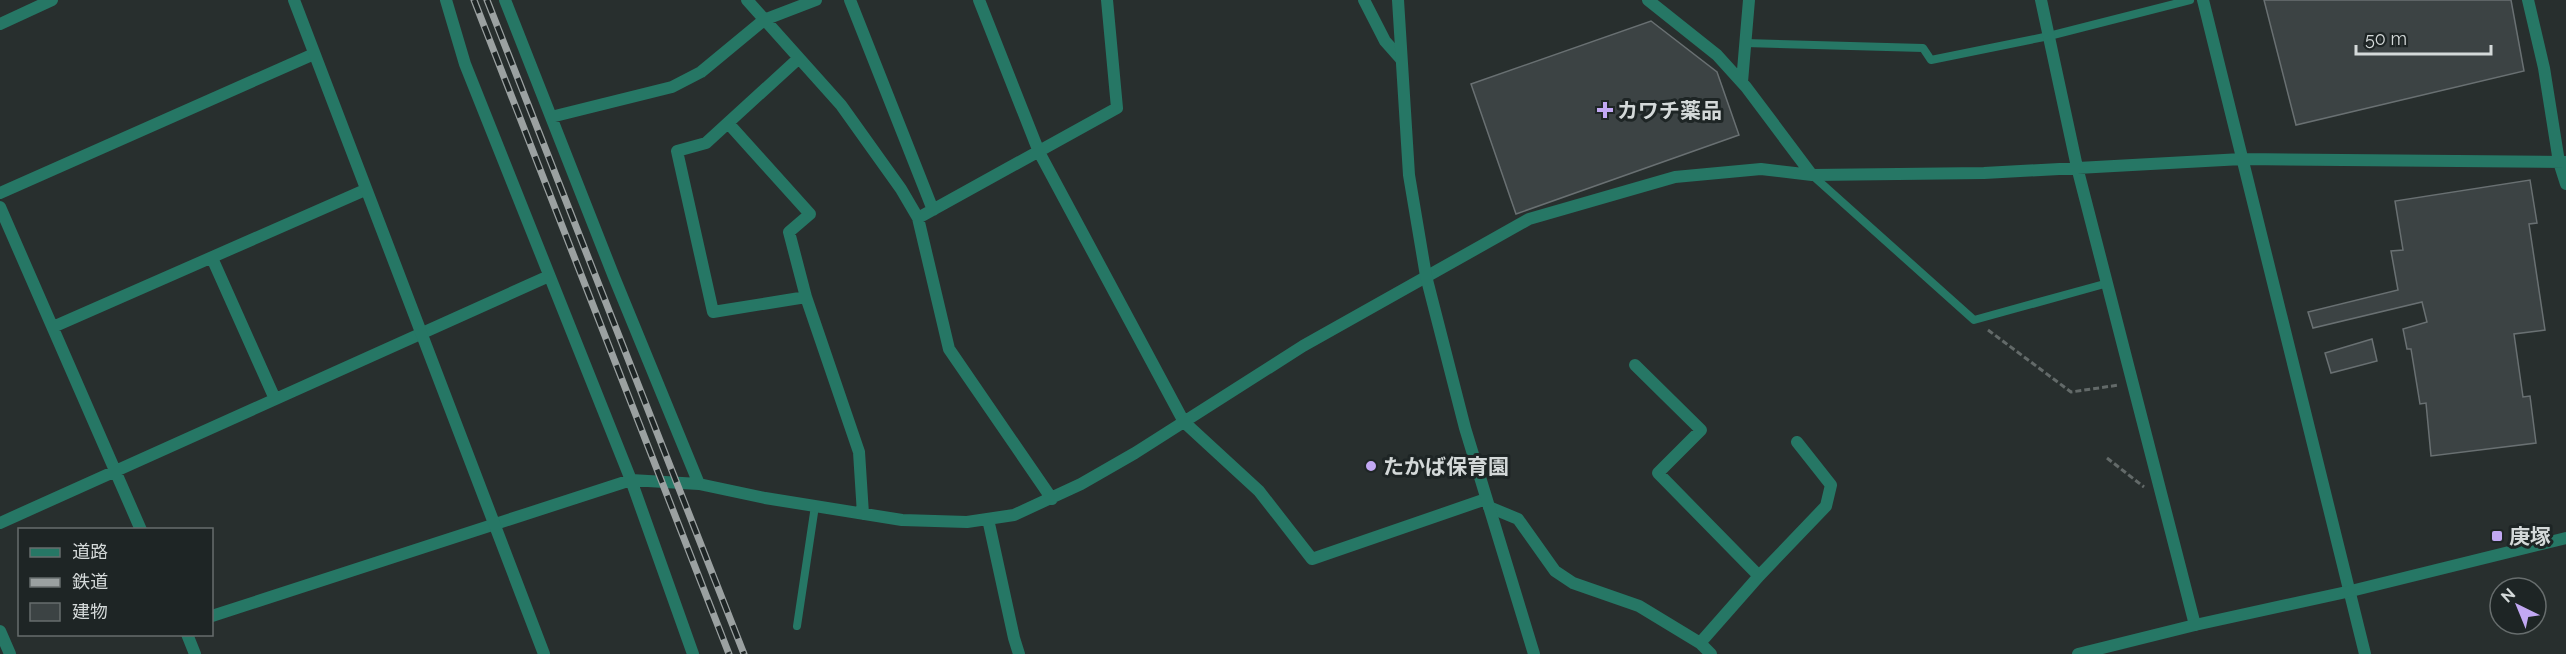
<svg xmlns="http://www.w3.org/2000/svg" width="2566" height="654" font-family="Raleway,'Noto Sans JP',sans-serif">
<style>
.building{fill:#3c4344;stroke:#697072;stroke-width:1.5}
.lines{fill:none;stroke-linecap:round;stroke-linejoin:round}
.path{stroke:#636a69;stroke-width:3;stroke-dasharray:6 3;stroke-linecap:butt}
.service{stroke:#267765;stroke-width:8}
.minor{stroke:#267765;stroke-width:12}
.tertiary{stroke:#267765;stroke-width:12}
.rail-casing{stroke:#9ba1a1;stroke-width:7}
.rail{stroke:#1e2525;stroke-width:4.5;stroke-dasharray:14;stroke-linecap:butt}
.poi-dot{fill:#c2a8f3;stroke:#1e2525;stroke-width:2}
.labels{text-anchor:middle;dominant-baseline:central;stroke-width:6;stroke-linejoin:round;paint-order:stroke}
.poi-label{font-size:21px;font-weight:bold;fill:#d4d9d9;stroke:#1e2525;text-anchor:start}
</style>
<rect width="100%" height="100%" fill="#282f2e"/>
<path class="building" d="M2264,0H2511L2524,71L2296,125Z
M1651,21L1717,72L1739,135L1516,214L1471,84Z
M2530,180L2537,223L2529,224L2545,330L2514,334L2523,397L2530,396L2536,443L2431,456L2426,403L2420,404L2411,349H2407L2403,329L2427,322L2422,302L2313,328L2308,312L2398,290L2391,251L2403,250L2395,201Z
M2372,339L2377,361L2331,373L2325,353Z"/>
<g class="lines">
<path class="path" d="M1988,330L2071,392L2119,385
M2107,458L2144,487"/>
<path class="service" d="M1745,43L1923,48L1931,60L2049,36L2190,0
M1812,175L1974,320L2108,283
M797,626L815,506"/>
<path class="minor" d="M446,0L465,64L631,480L693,654
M505,0L614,277L699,484
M747,0L841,105L901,189L918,218
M850,0L933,210
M979,0L1039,152L1184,422L1259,491L1312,559L1486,499
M1364,0L1385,41L1401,59
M1648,0L1717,55L1746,87L1812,175
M2041,0L2077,167L2195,625
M2203,0L2365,654
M2528,0L2544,68L2559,162L2566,184
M0,24L52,0
M1742,82L1749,0
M551,117L672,87L701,72L764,20L816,0
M728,123L810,214L789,232L806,297L713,312L677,151L706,143L799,58
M0,193L314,54
M0,207L141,530
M212,258L275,399
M806,297L859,452L863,514
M53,327L365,190
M1635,365L1701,430L1658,473L1759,576L1700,643
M1052,499L949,349L918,218L1117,108L1107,0
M1489,507L1518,519L1555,571L1573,583L1639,606L1700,643L1711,654
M988,519L1014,638L1019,654
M0,523L549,276
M1759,576L1826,506L1831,485L1797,442
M212,616L631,480L699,484L765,498L902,520L967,522L1014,515L1081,484L1135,453L1303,346L1529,219L1675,177L1761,169L1812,175L1984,173L2242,159L2566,162
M187,634L195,654"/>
<path class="tertiary" d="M294,0L544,654
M1398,0L1409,175L1426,276L1465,428L1534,654
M0,631L10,654
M2078,654L2195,625L2351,591L2566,538"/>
<defs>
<path id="rail" d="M474,0L729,654
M487,0L744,654"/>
</defs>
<use href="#rail" class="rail-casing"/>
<use href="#rail" class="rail"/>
</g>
<g class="poi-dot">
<path d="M1602 101h6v6h6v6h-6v6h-6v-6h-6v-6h6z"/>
<circle cx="1371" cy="466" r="6"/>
<rect x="2491" y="530" width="12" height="12" rx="3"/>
</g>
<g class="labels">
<g class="poi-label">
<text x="1617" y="110">カワチ薬品</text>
<text x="1383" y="466">たかば保育園</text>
<text x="2509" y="536">庚塚</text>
</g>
</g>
<rect x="18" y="528" width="195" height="108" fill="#1e2525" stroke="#676d6d" stroke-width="1.5"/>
<rect x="30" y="548" width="30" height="9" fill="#267765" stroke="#676d6d" stroke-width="1.5"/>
<text x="72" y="558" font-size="18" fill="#d4d9d9">道路</text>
<rect x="30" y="578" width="30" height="9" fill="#9ba1a1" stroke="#676d6d" stroke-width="1.5"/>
<text x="72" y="588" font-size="18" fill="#d4d9d9">鉄道</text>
<rect x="30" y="603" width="30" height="18" fill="#3c4344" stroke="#676d6d" stroke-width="1.5"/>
<text x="72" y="618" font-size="18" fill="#d4d9d9">建物</text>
<g transform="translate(2518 606) rotate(317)"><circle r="28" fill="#1e2525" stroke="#676d6d" stroke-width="1.5"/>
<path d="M0-4.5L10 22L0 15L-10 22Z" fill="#c2a8f3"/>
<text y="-9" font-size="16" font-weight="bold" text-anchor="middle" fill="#d4d9d9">N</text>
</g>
<path d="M2356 45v9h135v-9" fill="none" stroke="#d4d9d9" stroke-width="3"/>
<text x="2365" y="45" font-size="18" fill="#d4d9d9" stroke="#1e2525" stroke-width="4.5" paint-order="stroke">50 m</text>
</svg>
